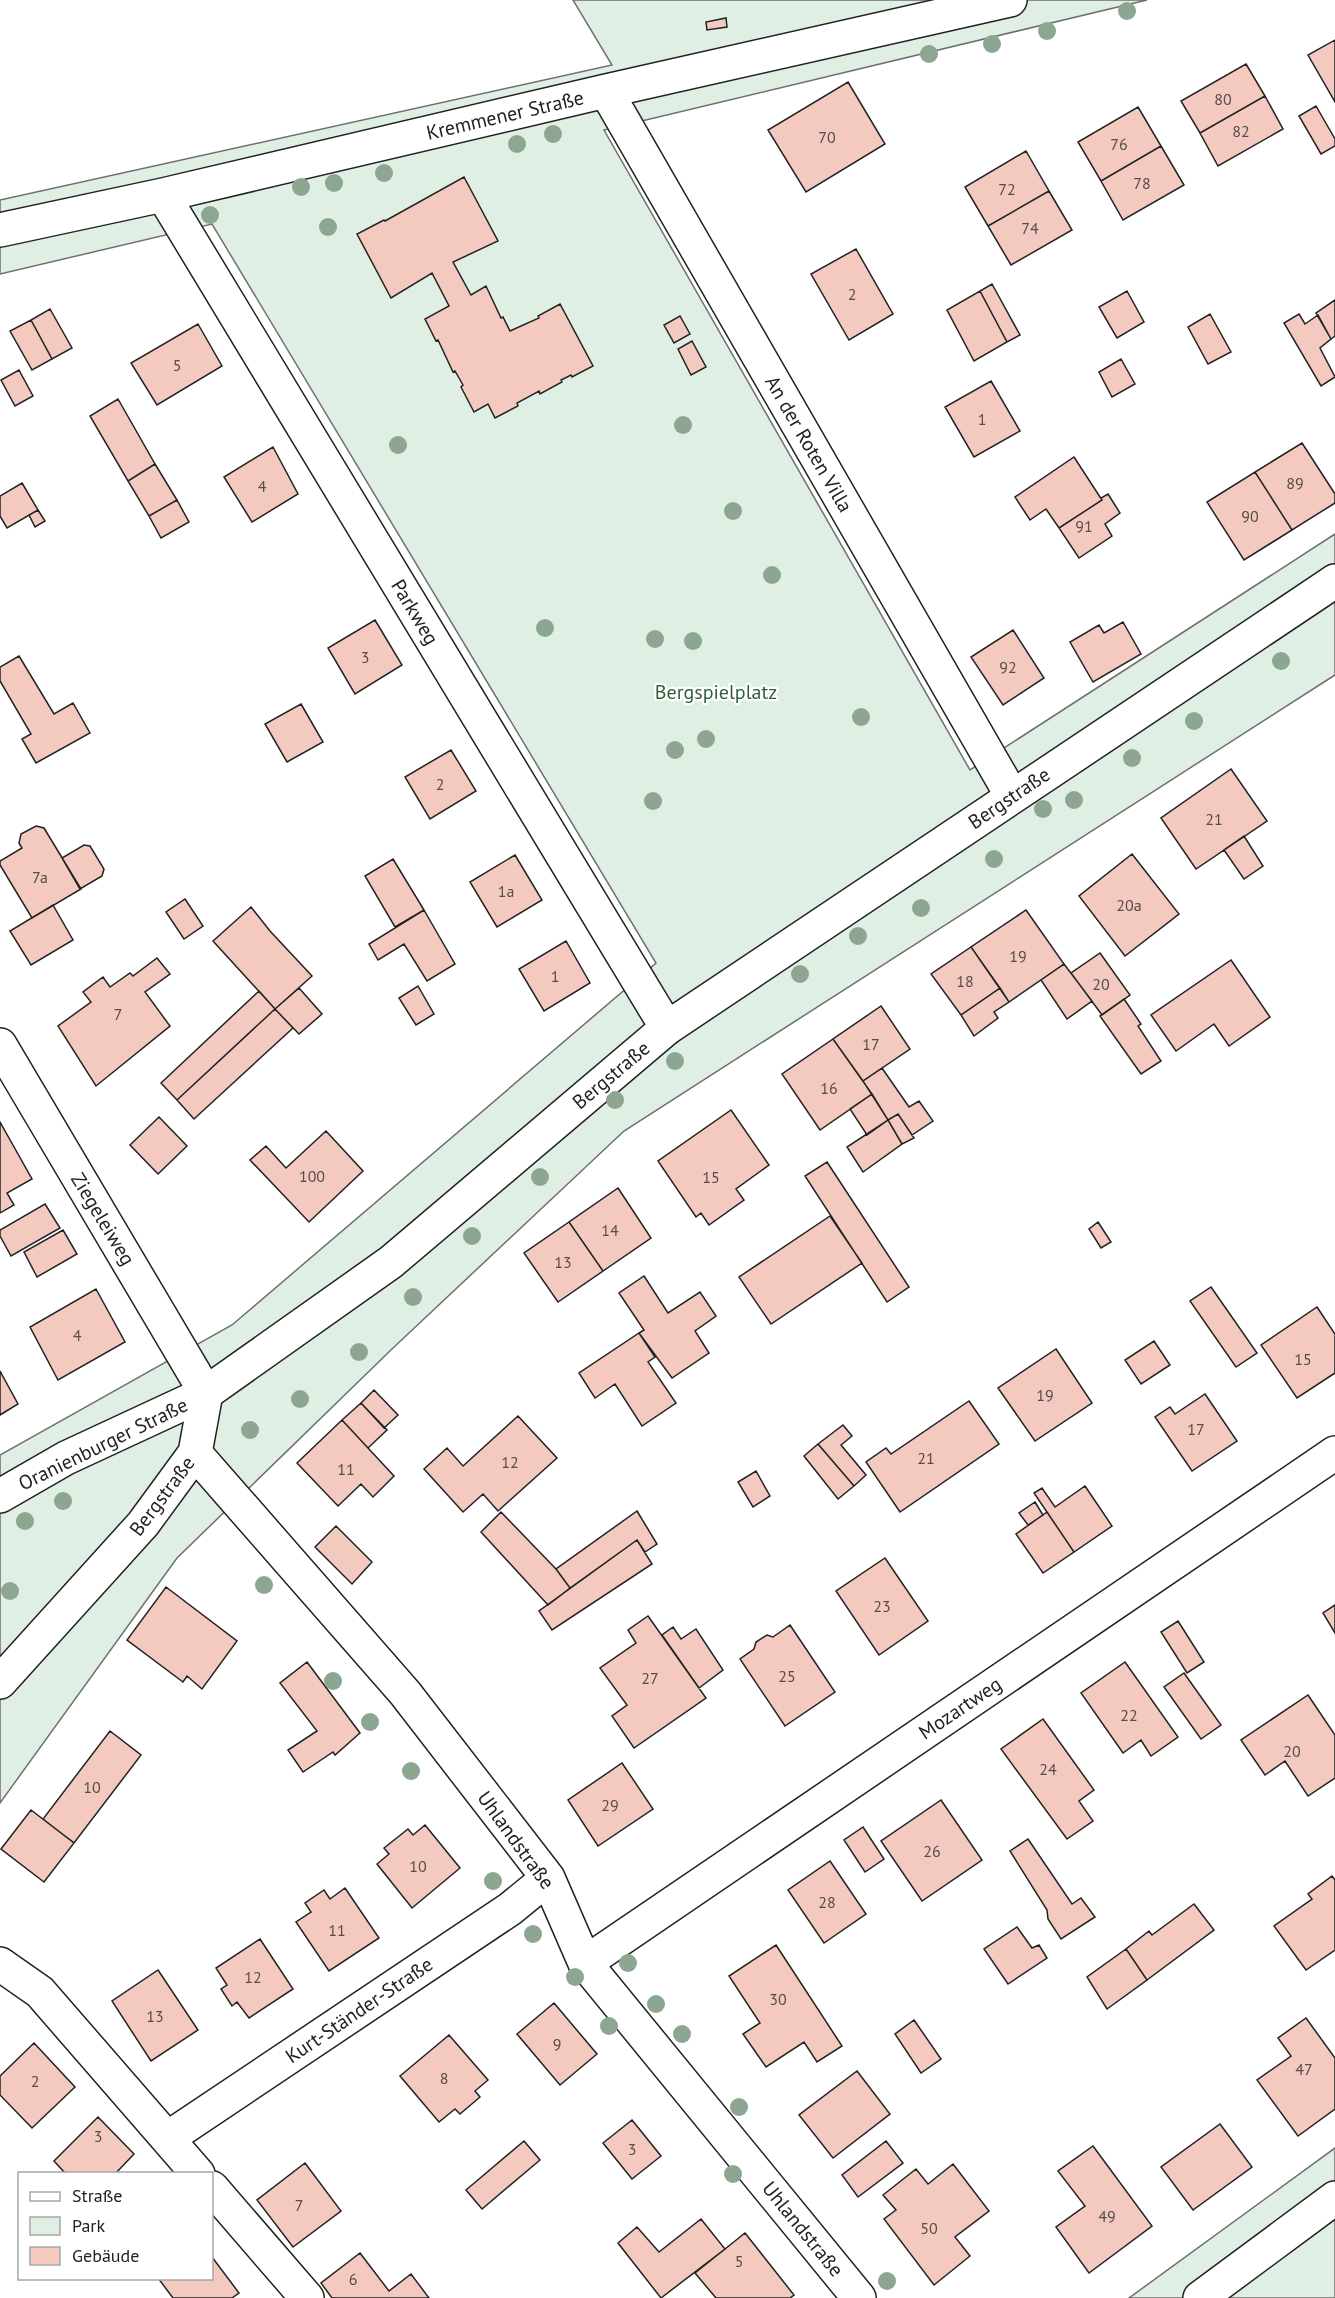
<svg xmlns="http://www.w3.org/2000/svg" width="1335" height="2298" font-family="'PT Sans',sans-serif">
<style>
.green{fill:#e0efe3;stroke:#6f6f6f;stroke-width:1.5}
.building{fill:#f3c9c0;stroke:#222;stroke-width:1.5}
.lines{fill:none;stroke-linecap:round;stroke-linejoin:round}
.street-casing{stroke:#222;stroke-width:36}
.secondary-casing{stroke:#222;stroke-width:36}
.street{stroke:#fff;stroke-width:33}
.secondary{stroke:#fff;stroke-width:33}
.tree{fill:#8da692}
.labels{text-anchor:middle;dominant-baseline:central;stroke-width:4.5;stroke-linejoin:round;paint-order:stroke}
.number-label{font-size:16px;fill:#564c4a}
.street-label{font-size:20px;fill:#222;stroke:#fff}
.park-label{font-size:20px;fill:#2f5e38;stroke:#fff}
</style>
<rect width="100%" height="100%" fill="#fff"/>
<path class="green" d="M573,0H1147L604,130L970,770L1335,534V675L624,1131L393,1348L177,1558L0,1803V1455L232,1325L656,963L212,224L0,274V200L612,65Z
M1335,2148V2298H1129Z"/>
<path class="building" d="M726,18L727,27L707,30L706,22Z
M1335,40V102L1308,55Z
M1246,64L1265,96L1200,133L1181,101Z
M848,82L885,144L806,192L768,130Z
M1265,96L1283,129L1218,166L1200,133Z
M1316,106L1335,139V146L1321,154L1299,116Z
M1138,107L1161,146L1101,181L1078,142Z
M1161,146L1184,185L1123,220L1101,181Z
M1026,151L1049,191L988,226L965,187Z
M464,177L498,241L453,262L471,295L486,286L501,318L503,317L510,331L539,318L538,316L560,304L593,366L572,377L571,375L561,380L562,382L540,394L539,391L517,403L518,406L495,418L488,404L474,412L461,387L463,385L455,371L453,372L438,340L436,341L425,319L449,306L432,273L391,298L357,234L384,220L385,221Z
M1049,191L1072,230L1011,265L988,226Z
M856,249L893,314L849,340L811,274Z
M992,284L1020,335L1007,342L980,291Z
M980,291L1007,342L974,361L947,310Z
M1127,291L1144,322L1117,338L1099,307Z
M1335,300V336L1331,339L1316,313Z
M50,309L72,348L52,359L31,320Z
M1210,314L1231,352L1208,364L1188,327Z
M1299,314L1305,324L1318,315L1331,339L1320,348L1335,377L1321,386L1284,323Z
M680,316L690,334L674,343L664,325Z
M31,320L52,359L32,370L10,331Z
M198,324L222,366L157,405L131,363Z
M692,341L706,367L691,375L678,349Z
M1121,359L1135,384L1112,397L1099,372Z
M19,370L33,396L15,406L1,380Z
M991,381L1020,431L974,457L945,407Z
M118,399L155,464L128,481L90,416Z
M1302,443L1335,494V503L1292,530L1255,472Z
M273,447L298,494L252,522L224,477Z
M1074,457L1102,500L1059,528L1046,509L1030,520L1015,497Z
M155,464L177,500L149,516L128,481Z
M1255,472L1292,530L1244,560L1207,502Z
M22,483L38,510L7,528L0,516V496Z
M1108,494L1120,513L1105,524L1112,536L1079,558L1059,528L1102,500L1101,498Z
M177,500L189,522L161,538L149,516Z
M38,510L45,521L35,527L29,515Z
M375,620L402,665L355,694L328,648Z
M1123,622L1141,654L1093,682L1070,642L1099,625L1104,633Z
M1013,630L1044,678L1003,705L971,657Z
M19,656L54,714L73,703L90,733L36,763L22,739L31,734L0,681V667Z
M301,704L323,742L287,762L265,724Z
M451,750L476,791L430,819L405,777Z
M1231,769L1267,821L1196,869L1161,818Z
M36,826L44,828L81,889L32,918L0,865V861L22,848L19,843L21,834Z
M1244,836L1263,866L1244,879L1224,850Z
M84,845L90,846L104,869L102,876L80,889L62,858Z
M1132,854L1179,914L1125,956L1079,896Z
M515,855L542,900L497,927L470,882Z
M393,859L424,910L395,927L365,876Z
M185,899L203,926L184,939L166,912Z
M53,905L73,940L31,965L10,931Z
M251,907L270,931L312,976L275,1009L213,941Z
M424,910L455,964L427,981L404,944L378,960L369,944Z
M1026,910L1064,964L1009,1002L971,947Z
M566,941L590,983L544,1011L519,969Z
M971,947L1000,988L961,1015L931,974Z
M1100,953L1130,995L1102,1015L1071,973Z
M157,958L170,974L145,992L170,1026L96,1086L58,1026L91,1002L83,992L103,977L110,987L130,973L133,976Z
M1231,960L1270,1017L1229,1046L1214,1024L1176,1051L1151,1015Z
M1064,964L1092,1001L1067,1019L1041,980Z
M418,986L434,1014L416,1025L399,998Z
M299,988L322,1014L299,1034L275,1009Z
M1000,988L1009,1002L994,1012L998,1018L974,1036L961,1015Z
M259,991L275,1009L177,1100L161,1083Z
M1124,999L1141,1024L1138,1026L1161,1061L1141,1074L1100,1016Z
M881,1006L910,1049L863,1081L833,1039Z
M275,1009L293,1028L194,1119L177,1100Z
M833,1039L872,1094L820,1130L782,1074Z
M882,1068L909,1107L919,1101L933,1121L912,1135L898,1114L888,1120L863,1081Z
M872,1094L888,1120L867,1135L850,1109Z
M731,1110L769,1165L736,1189L744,1200L709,1225L701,1213L696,1217L658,1161Z
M898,1114L914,1138L902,1144L888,1120Z
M159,1117L187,1146L158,1174L130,1145Z
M888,1120L902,1144L863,1172L847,1147Z
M0,1122L32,1179L7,1193L14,1205L0,1213Z
M326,1131L363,1171L309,1222L250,1160L266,1146L286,1168Z
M827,1162L909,1287L887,1302L805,1176Z
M618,1188L651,1238L603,1271L569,1222Z
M45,1204L60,1228L11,1256L0,1236V1230Z
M830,1216L862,1263L771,1324L739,1277Z
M569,1222L603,1271L558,1302L524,1253Z
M1098,1222L1111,1242L1101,1248L1089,1229Z
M63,1230L77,1254L37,1277L24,1252Z
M644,1276L668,1313L700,1292L716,1316L695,1331L709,1353L672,1378L639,1333L644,1330L619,1293Z
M1211,1287L1257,1353L1236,1367L1190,1301Z
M96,1289L125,1342L58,1380L30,1327Z
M1317,1307L1335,1334V1373L1297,1398L1261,1345Z
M639,1333L655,1357L648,1362L676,1403L642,1426L615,1384L595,1398L579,1373Z
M1154,1341L1170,1365L1141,1384L1125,1360Z
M1056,1349L1092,1403L1035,1441L998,1388Z
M0,1371L18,1404L0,1415Z
M374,1390L398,1415L384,1428L361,1403Z
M1205,1394L1237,1441L1192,1471L1155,1417L1170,1407L1175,1414Z
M969,1401L999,1444L900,1512L866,1462L886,1448L891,1454Z
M361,1403L387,1430L368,1448L342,1420Z
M518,1416L557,1458L498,1511L483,1494L463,1512L424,1469L447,1448L463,1466Z
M342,1420L394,1476L373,1497L361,1484L338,1506L297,1463Z
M843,1425L852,1436L841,1445L866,1475L854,1486L818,1444Z
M818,1444L854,1486L838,1499L804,1456Z
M756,1471L770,1496L753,1507L738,1482Z
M1085,1486L1112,1526L1074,1552L1034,1493L1042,1488L1055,1507Z
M1035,1502L1043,1515L1028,1525L1019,1513Z
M637,1511L657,1544L645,1552L637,1540L570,1588L556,1569Z
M501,1512L556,1569L570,1588L548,1605L481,1532Z
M1047,1512L1074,1552L1043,1573L1016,1534Z
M336,1526L372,1562L352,1584L315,1547Z
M637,1540L652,1564L552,1630L539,1611Z
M885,1558L928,1621L879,1655L836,1591Z
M166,1587L237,1641L202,1689L187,1676L183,1682L127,1640Z
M1335,1605V1633L1323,1613Z
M648,1616L706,1698L634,1748L612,1716L627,1705L600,1668L636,1643L628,1630Z
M1178,1621L1204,1662L1187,1673L1161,1632Z
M790,1625L835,1692L785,1726L740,1659L754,1649L756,1642L767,1635L773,1637Z
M673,1627L681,1639L696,1629L723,1670L699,1688L662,1635Z
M307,1662L360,1733L335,1755L333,1752L303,1772L288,1750L317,1731L280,1683Z
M1125,1662L1178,1737L1151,1756L1141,1740L1123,1753L1081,1693Z
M1184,1673L1221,1725L1201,1739L1164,1687Z
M1308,1695L1335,1735V1778L1308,1796L1285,1761L1265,1775L1241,1740Z
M1043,1719L1094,1790L1079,1801L1093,1821L1067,1839L1001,1749Z
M110,1731L141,1755L74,1843L43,1819Z
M622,1763L653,1809L598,1846L568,1800Z
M941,1800L982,1860L922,1901L881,1841Z
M31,1810L74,1843L44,1882L1,1849Z
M425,1825L460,1868L412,1908L377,1864L389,1854L384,1848L408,1829L413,1835Z
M863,1827L884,1859L865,1872L844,1840Z
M1028,1839L1072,1904L1081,1898L1095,1917L1061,1939L1048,1919L1047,1910L1010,1851Z
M830,1861L866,1914L824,1943L788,1890Z
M1332,1876L1335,1880V1950L1306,1970L1274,1926L1312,1899L1308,1894Z
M345,1888L379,1938L329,1971L296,1922L311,1912L305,1903L324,1890L330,1899Z
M1194,1904L1214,1930L1147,1980L1126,1949L1149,1931L1152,1935Z
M1017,1927L1032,1948L1039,1945L1047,1958L1008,1984L984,1949Z
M260,1939L293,1989L249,2018L237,2002L232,2006L221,1989L227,1985L216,1968Z
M776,1945L842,2046L817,2062L804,2042L766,2067L743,2034L760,2023L729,1976Z
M1126,1949L1147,1980L1107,2009L1087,1977Z
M158,1970L198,2030L151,2061L112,2001Z
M554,2003L597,2054L560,2085L517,2034Z
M1306,2018L1335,2058V2109L1298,2136L1257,2080L1291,2056L1278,2038Z
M914,2020L941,2059L921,2073L895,2034Z
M449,2035L488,2080L475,2091L480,2097L460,2114L455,2109L439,2122L400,2076Z
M34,2043L75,2087L32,2128L0,2095V2076Z
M857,2071L890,2114L833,2158L799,2115Z
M98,2117L134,2154L115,2174H66L54,2161Z
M632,2120L661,2156L632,2179L603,2143Z
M1220,2124L1252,2167L1193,2210L1161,2167Z
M524,2141L540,2160L482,2209L466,2190Z
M886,2141L903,2163L858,2197L842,2175Z
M1093,2146L1152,2226L1089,2273L1056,2227L1085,2206L1058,2171Z
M305,2163L341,2211L293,2247L257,2200Z
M953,2164L989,2211L955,2237L970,2256L934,2285L884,2219L896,2210L883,2195L916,2169L928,2184Z
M701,2219L725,2249L661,2298L618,2243L637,2227L659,2252Z
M745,2233L794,2295L790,2298H716L695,2273Z
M360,2253L389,2291L411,2274L429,2298H332L321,2283Z
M212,2257L239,2293L232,2298H173L158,2278H212Z"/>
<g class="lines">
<defs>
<path id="street" d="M606,91L1012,796
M163,195L667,1028
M0,230L163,195L606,91L1010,0
M0,1045L206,1393L195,1453L143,1524L0,1682
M195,1453L405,1693L548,1878L585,1963L859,2298
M585,1963L1335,1453
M0,1964L40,1992L198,2174
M168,2138L510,1909L548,1878
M212,2188L307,2298
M1200,2298L1335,2198"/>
<path id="secondary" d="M0,1496L66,1458L206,1393L391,1262L667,1028L1335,581"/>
</defs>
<use href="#street" class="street-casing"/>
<use href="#secondary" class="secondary-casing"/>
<use href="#street" class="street"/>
<use href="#secondary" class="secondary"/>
</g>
<g class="tree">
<circle cx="1127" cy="11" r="9"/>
<circle cx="1047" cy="31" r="9"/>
<circle cx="992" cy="44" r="9"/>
<circle cx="929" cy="54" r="9"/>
<circle cx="553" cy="134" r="9"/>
<circle cx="517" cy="144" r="9"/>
<circle cx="384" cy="173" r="9"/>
<circle cx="334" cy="183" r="9"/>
<circle cx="301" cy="187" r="9"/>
<circle cx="210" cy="215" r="9"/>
<circle cx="328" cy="227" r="9"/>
<circle cx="683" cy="425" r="9"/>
<circle cx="398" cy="445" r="9"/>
<circle cx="733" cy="511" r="9"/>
<circle cx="772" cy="575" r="9"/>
<circle cx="545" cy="628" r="9"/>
<circle cx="655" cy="639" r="9"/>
<circle cx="693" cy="641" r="9"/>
<circle cx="1281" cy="661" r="9"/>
<circle cx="861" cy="717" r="9"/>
<circle cx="1194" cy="721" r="9"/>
<circle cx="706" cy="739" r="9"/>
<circle cx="675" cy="750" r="9"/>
<circle cx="1132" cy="758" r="9"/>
<circle cx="1074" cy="800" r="9"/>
<circle cx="653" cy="801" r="9"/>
<circle cx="1043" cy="809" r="9"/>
<circle cx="994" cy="859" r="9"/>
<circle cx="921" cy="908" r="9"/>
<circle cx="858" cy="936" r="9"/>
<circle cx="800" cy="974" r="9"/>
<circle cx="675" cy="1061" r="9"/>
<circle cx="615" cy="1100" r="9"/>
<circle cx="540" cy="1177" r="9"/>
<circle cx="472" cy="1236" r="9"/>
<circle cx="413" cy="1297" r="9"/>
<circle cx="359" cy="1352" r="9"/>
<circle cx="300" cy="1399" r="9"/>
<circle cx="250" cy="1430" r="9"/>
<circle cx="63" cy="1501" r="9"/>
<circle cx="25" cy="1521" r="9"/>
<circle cx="264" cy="1585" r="9"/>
<circle cx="10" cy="1591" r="9"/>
<circle cx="333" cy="1681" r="9"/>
<circle cx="370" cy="1722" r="9"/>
<circle cx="411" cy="1771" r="9"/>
<circle cx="493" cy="1881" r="9"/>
<circle cx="533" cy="1934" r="9"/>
<circle cx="628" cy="1963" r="9"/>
<circle cx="575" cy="1977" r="9"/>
<circle cx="656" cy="2004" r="9"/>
<circle cx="609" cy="2026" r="9"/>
<circle cx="682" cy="2034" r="9"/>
<circle cx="739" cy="2107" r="9"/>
<circle cx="733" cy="2174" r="9"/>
<circle cx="887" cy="2281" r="9"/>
</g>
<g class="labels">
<g class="number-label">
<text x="1223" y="99">80</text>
<text x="1241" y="131">82</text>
<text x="827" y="137">70</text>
<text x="1119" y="144">76</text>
<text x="1142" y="183">78</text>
<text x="1007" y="189">72</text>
<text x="1030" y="228">74</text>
<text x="852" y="294">2</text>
<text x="177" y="365">5</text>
<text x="982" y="419">1</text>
<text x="1295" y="483">89</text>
<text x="262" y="486">4</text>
<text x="1250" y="516">90</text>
<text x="1084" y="526">91</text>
<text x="365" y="657">3</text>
<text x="1008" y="667">92</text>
<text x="440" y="784">2</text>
<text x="1214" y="819">21</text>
<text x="40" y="877">7a</text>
<text x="506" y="891">1a</text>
<text x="1129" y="905">20a</text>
<text x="1018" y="956">19</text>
<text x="555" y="976">1</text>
<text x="965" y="981">18</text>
<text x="1101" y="984">20</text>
<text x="118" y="1014">7</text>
<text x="871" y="1044">17</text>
<text x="829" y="1088">16</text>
<text x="312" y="1176">100</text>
<text x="711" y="1177">15</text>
<text x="610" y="1230">14</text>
<text x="563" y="1262">13</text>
<text x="77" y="1335">4</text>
<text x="1303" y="1359">15</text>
<text x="1045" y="1395">19</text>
<text x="1196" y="1429">17</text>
<text x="926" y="1458">21</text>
<text x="510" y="1462">12</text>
<text x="346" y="1469">11</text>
<text x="882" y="1606">23</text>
<text x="787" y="1676">25</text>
<text x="650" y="1678">27</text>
<text x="1129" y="1715">22</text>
<text x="1292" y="1751">20</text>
<text x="1048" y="1769">24</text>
<text x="92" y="1787">10</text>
<text x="610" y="1805">29</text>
<text x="932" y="1851">26</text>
<text x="418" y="1866">10</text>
<text x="827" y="1902">28</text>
<text x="337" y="1930">11</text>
<text x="253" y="1977">12</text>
<text x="778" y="1999">30</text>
<text x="155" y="2016">13</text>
<text x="557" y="2044">9</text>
<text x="1304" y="2069">47</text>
<text x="444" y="2078">8</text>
<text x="35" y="2081">2</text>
<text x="98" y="2136">3</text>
<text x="632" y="2149">3</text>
<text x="299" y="2205">7</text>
<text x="1107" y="2216">49</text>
<text x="929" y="2228">50</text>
<text x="739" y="2261">5</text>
<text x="353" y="2279">6</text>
</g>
<g class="street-label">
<text transform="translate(505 115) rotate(-13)">Kremmener Straße</text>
<text transform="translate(809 444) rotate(60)">An der Roten Villa</text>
<text transform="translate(415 612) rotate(59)">Parkweg</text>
<text transform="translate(1009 798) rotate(-34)">Bergstraße</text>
<text transform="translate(611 1075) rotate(-40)">Bergstraße</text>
<text transform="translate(103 1219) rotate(59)">Ziegeleiweg</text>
<text transform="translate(103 1444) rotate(-26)">Oranienburger Straße</text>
<text transform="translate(162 1496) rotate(-53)">Bergstraße</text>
<text transform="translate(960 1708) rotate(-34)">Mozartweg</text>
<text transform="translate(516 1840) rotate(54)">Uhlandstraße</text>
<text transform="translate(359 2010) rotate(-34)">Kurt-Ständer-Straße</text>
<text transform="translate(803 2229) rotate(51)">Uhlandstraße</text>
</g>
<g class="park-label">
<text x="716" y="692">Bergspielplatz</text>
</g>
</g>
<rect x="18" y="2172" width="195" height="108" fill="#ffffff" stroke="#a7a7a7" stroke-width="1.5"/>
<rect x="30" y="2192" width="30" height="9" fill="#ffffff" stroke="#a7a7a7" stroke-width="1.5"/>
<text x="72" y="2202" font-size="18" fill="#222222">Straße</text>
<rect x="30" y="2217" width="30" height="18" fill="#e0efe3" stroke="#a7a7a7" stroke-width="1.5"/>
<text x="72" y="2232" font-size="18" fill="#222222">Park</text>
<rect x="30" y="2247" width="30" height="18" fill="#f3c9c0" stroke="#a7a7a7" stroke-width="1.5"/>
<text x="72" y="2262" font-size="18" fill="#222222">Gebäude</text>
</svg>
